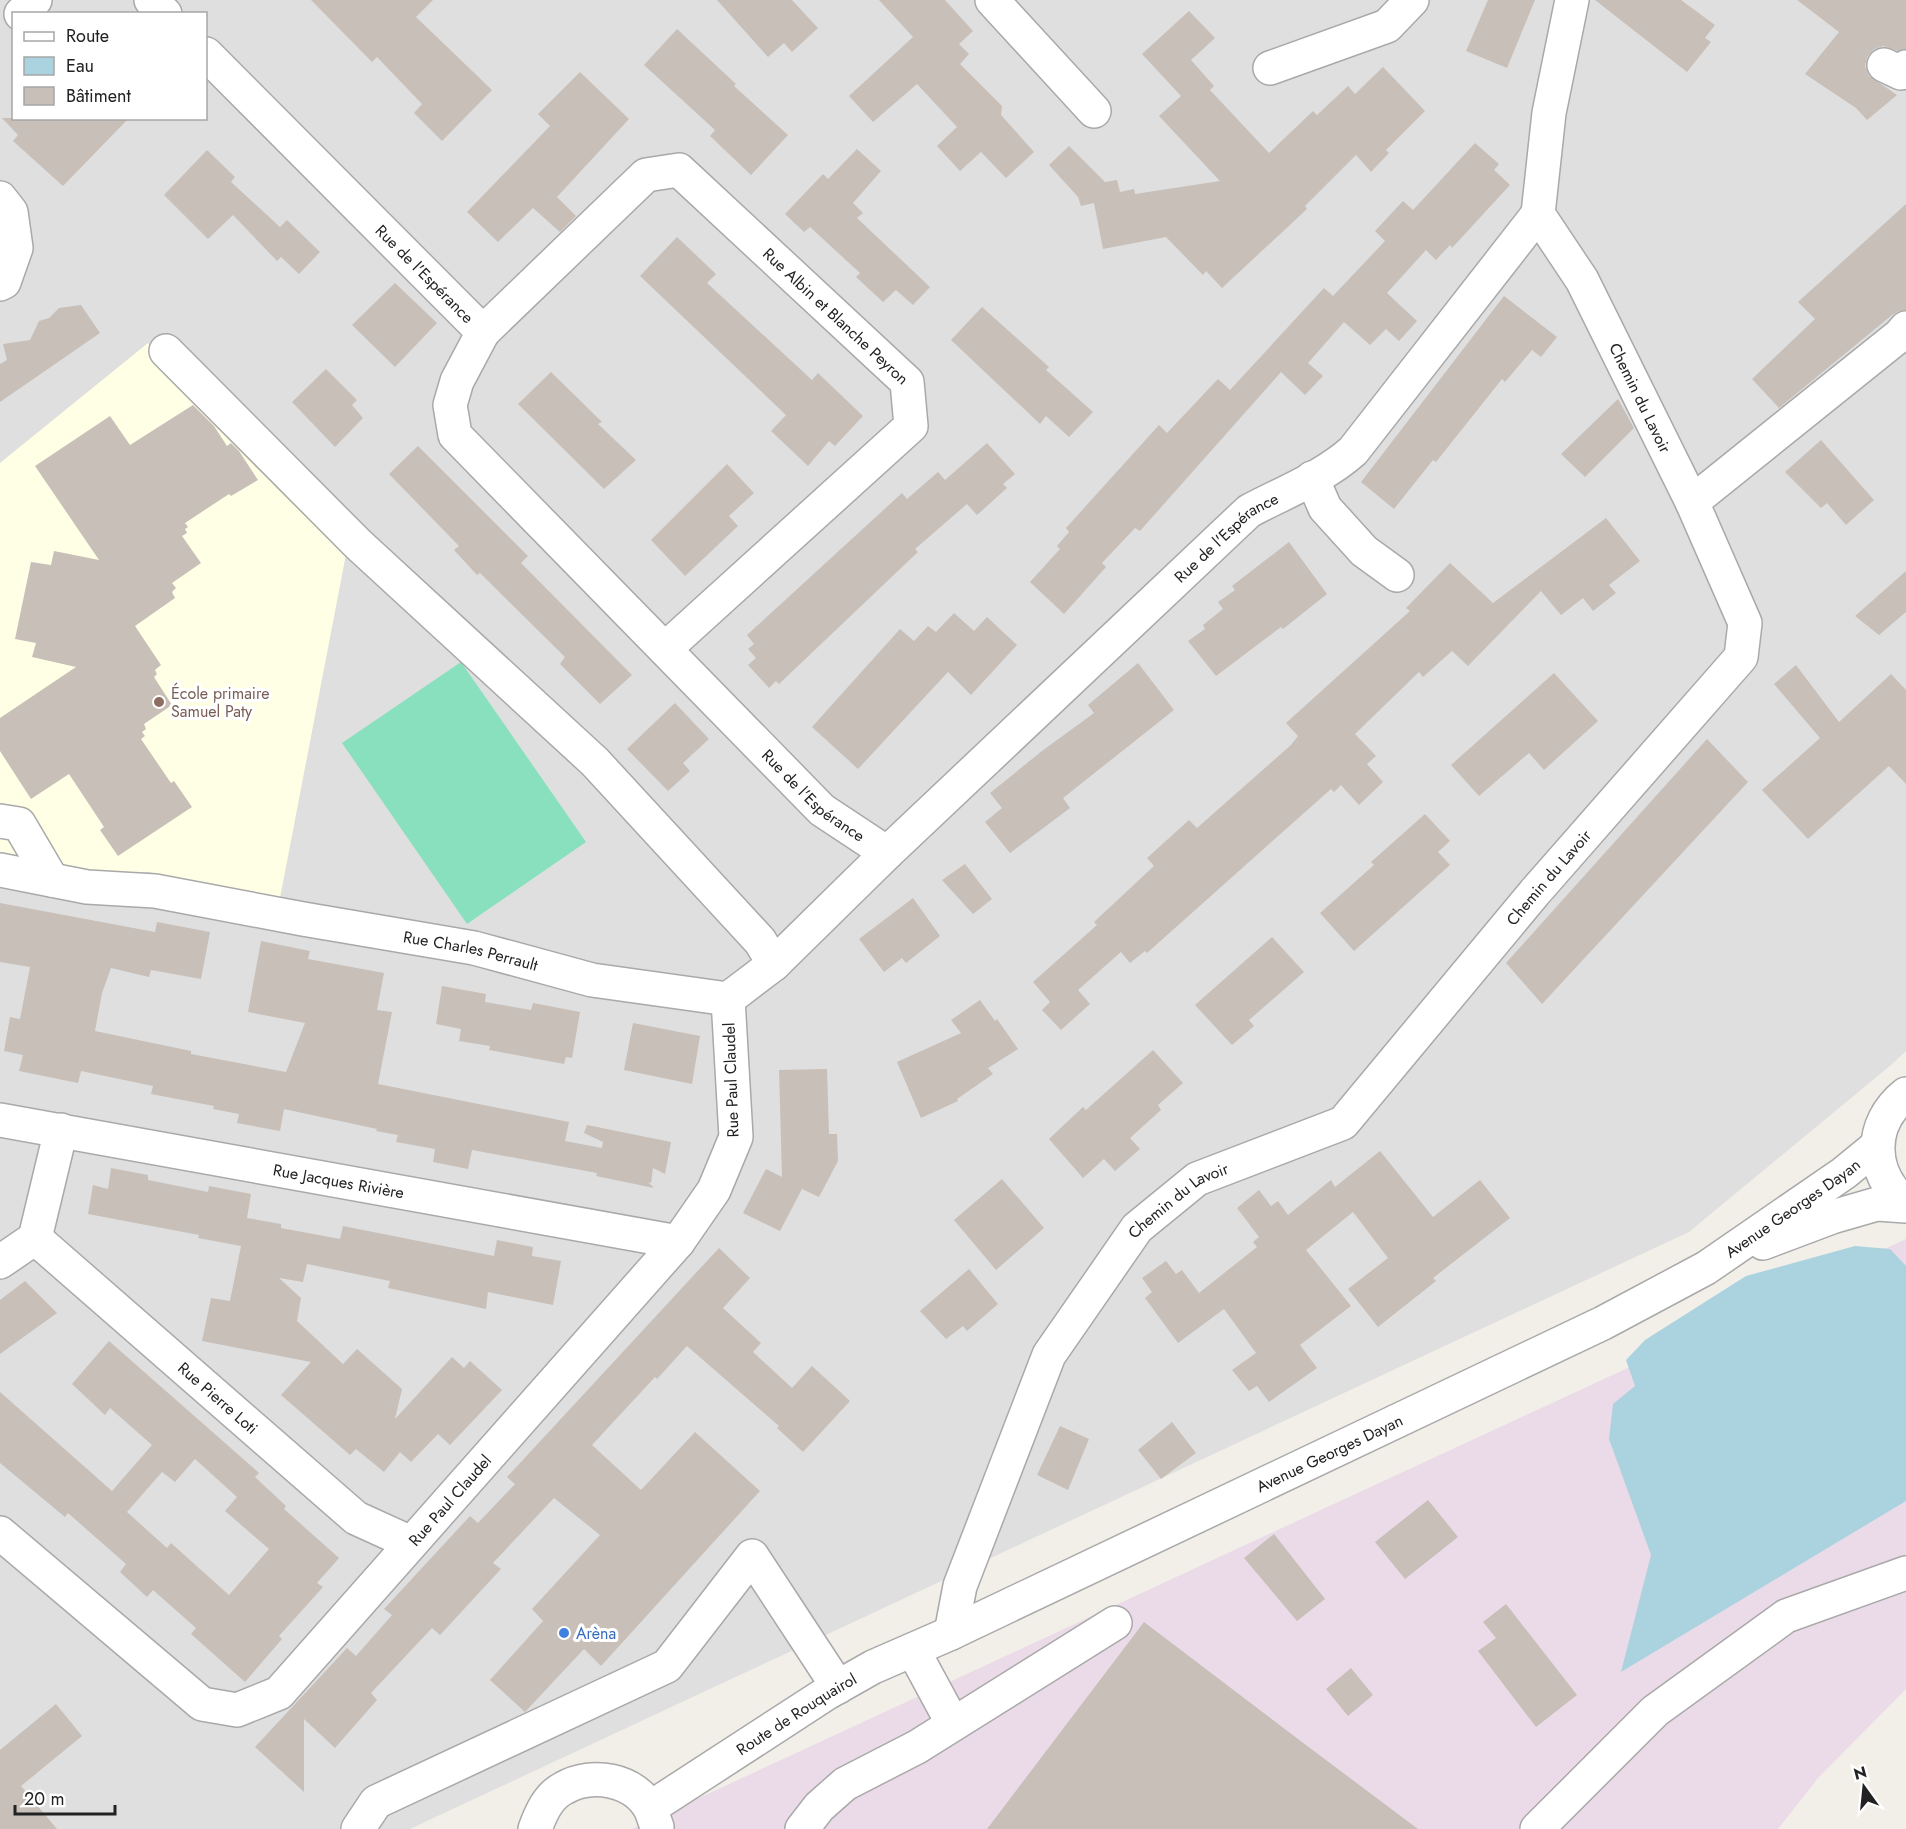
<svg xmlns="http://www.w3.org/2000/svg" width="1906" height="1829" font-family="Jost,sans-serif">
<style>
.residential{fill:#e0dfdf;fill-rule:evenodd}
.industrial{fill:#ebdbe8}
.education{fill:#ffffe5}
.pitch{fill:#88e0be}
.water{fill:#aad3df}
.building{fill:#c7bfb8;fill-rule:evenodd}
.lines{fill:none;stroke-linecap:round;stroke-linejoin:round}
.minor-casing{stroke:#a9a9a9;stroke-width:36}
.minor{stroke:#fff;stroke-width:33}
.education-dot{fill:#8d6e63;stroke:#fff;stroke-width:2}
.shop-dot{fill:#3f7fe0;stroke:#fff;stroke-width:2}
.labels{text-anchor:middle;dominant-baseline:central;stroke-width:6;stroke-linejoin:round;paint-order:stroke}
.street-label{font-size:16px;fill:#222;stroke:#fff}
.education-label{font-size:16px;fill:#785e54;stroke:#fff;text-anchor:start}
.shop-label{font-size:16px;fill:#366cbe;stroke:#fff;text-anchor:start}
</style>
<rect width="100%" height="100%" fill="#f2efe9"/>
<path class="residential" d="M0,0H1906V1051L1891,1065L1689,1232L410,1829H0ZM14,14H206V118H14Z"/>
<path class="industrial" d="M1906,1239V1689L1818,1778L1778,1829H632Z"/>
<path class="education" d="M148,343L347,549L280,898L149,872L100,874L0,855V463Z"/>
<path class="pitch" d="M461,662L586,842L467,924L342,743Z"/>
<path class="water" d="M1855,1246L1890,1249L1906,1266V1501L1621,1672L1651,1555L1609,1439L1613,1404L1635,1386L1626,1360L1645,1340L1746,1276Z"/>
<path class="building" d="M311,0H433L416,17L492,90L442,141L414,113L422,104L377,57L372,62Z
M717,0H792L818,28L792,52L784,43L768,57Z
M879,0H945L973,31L959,44L969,54L960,64L1002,106L1001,115L1034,152L1006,178L981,152L960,171L937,146L957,127L917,84L873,122L849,96L913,37Z
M1488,0H1535L1507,68L1466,51Z
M1595,0H1681L1715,25L1705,38L1711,42L1687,72Z
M1797,0H1906V49L1898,51L1883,46L1874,49L1867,57L1865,66L1869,76L1897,95L1867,120L1856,108L1805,74L1839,32Z
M1189,11L1215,38L1191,60L1214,86L1210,90L1269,153L1313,111L1317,115L1348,86L1355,94L1383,67L1425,111L1386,150L1389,153L1371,172L1356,155L1305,206L1307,209L1222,288L1206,271L1203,275L1166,237L1103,249L1094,203L1081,206L1078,197L1049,165L1069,146L1105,182L1117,180L1120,192L1134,189L1135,194L1220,181L1159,116L1181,96L1142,54Z
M677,29L736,84L734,86L788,135L751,175L710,136L715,130L644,65Z
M580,72L629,119L557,197L576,216L560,232L533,208L498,242L467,212L550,126L538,114Z
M2,118H129L63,186L13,141L18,135Z
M1475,143L1499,164L1494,170L1510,185L1452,248L1450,245L1436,260L1426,250L1387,293L1417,321L1399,341L1386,329L1370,345L1344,322L1308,363L1323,376L1305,395L1281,372L1140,531L1135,528L1102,563L1106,567L1064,614L1030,582L1060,549L1057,546L1069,532L1066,528L1159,425L1167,433L1218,379L1230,390L1324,288L1333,296L1385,241L1375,231L1403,201L1413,210Z
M857,149L881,171L853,203L863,213L857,218L930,287L913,305L896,290L883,302L856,277L860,273L810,227L804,232L785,214L823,174L828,179Z
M207,150L235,177L231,182L280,227L287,220L320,252L299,274L281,257L277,261L233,215L208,239L164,195Z
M1906,204V310L1899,311L1892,315L1779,408L1752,379L1815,319L1798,302Z
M677,237L716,274L707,283L812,380L818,373L863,416L835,446L829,441L808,466L771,431L786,415L640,276Z
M395,283L437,323L395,367L352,325Z
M1504,296L1557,337L1541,357L1532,350L1505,382L1502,379L1436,462L1433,460L1394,509L1361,482Z
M81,305L100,333L0,402V364L7,360L3,344L30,340L39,321L49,318L59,308Z
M982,307L1049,367L1046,370L1093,412L1069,437L1046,416L1040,424L951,340Z
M326,369L357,400L352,405L363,418L335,447L292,402Z
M551,372L602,422L598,424L636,460L604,489L518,404Z
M1618,399L1634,428L1585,477L1561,454Z
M193,405L214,426L227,446L231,443L239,451L258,480L231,496L229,494L185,523L188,527L185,529L187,533L182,536L201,563L172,583L176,588L172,592L175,598L135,626L161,665L155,670L157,674L154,677L172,705L144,724L146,729L142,732L145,736L141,739L171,783L174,781L192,807L118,856L100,830L104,827L69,774L31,799L0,751V718L76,667L32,657L36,643L15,639L31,562L51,565L54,551L99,560L35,466L110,416L130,445Z
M1821,440L1874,500L1846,525L1827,503L1821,508L1785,472Z
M987,443L1015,474L1003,484L1007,488L977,515L967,504L915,549L918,552L779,684L776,681L769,688L748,665L756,658L748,649L754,644L747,635L902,493L907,499L938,472L945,480Z
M418,446L528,556L521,563L632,675L600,704L560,664L565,657L480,573L477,575L454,550L459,546L389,474Z
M727,464L754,493L729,516L738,526L685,576L651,540Z
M1606,518L1640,561L1609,585L1616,593L1593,611L1583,598L1561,615L1541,591L1468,666L1452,651L1423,677L1419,672L1355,734L1376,756L1367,764L1383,782L1359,805L1341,785L1334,792L1331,789L1147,953L1145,951L1130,963L1121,952L1078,990L1090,1004L1061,1030L1042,1010L1050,1002L1033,982L1097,925L1094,922L1154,866L1147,858L1189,820L1197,828L1291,745L1298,736L1286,723L1410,611L1406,608L1450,563L1493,603Z
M1289,542L1327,594L1283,629L1281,627L1216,676L1188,641L1205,629L1203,625L1223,609L1218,602L1235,590L1232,586Z
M1906,571V612L1879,635L1855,616Z
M954,613L974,631L987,617L1017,645L971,695L948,672L858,769L812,727L900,629L914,641L928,626L936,632Z
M1138,663L1174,710L1063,798L1070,808L1010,853L985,822L1002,808L990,793L1042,751L1094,713L1088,705Z
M1796,665L1839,722L1891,674L1906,690V784L1889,766L1808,839L1762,790L1820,738L1774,684Z
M1554,673L1598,721L1544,770L1529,753L1479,796L1451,765Z
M675,703L709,739L683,763L690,771L668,791L627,749Z
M1707,739L1748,782L1542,1004L1506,963Z
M1425,814L1450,841L1438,852L1450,865L1354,951L1320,913L1374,865L1371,862Z
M965,864L992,899L973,914L942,880Z
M913,898L940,936L906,963L902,958L884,972L859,939Z
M0,903L155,932L157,922L210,932L201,979L151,970L149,977L111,968L102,993L95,1031L191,1051V1054L286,1072L305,1023L248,1012L261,941L310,951L308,959L384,973L377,1010L392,1012L378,1084L569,1122L565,1141L602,1148L603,1142L584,1133L587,1125L671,1142L665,1174L653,1168L651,1183L648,1182L654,1188L596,1176L597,1173L472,1150L468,1169L433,1162L435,1149L396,1142L398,1135L376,1131L377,1129L284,1109L280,1131L237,1123L239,1114L213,1109L214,1106L151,1094L153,1086L81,1071L78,1083L19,1071L23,1055L4,1051L10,1017L20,1019L30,967L0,962Z
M1272,937L1304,972L1249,1020L1254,1026L1232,1045L1195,1005Z
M442,986L486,994L485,1002L531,1010L533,1003L580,1012L572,1058L566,1057L564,1064L505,1053L489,1050L490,1046L459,1041L461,1029L436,1024Z
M980,1000L995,1021L997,1019L1018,1049L988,1068L993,1074L957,1099L958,1101L921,1118L897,1062L961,1033L951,1020Z
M633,1023L700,1036L692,1084L624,1070Z
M1153,1050L1183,1083L1158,1105L1161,1110L1130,1138L1140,1149L1115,1171L1104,1159L1083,1178L1049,1139L1083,1107L1086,1110Z
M827,1069L829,1134H837L838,1161L819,1197L802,1189L780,1231L743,1213L766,1169L782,1177L779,1070Z
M1380,1151L1433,1217L1480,1180L1510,1218L1433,1278L1436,1281L1378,1327L1348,1289L1388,1258L1353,1212L1306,1250L1351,1306L1300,1345L1317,1368L1269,1402L1257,1386L1249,1391L1232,1370L1256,1353L1224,1309L1178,1343L1145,1298L1152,1292L1142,1278L1166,1261L1176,1274L1182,1270L1199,1293L1257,1247L1253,1242L1259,1237L1237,1208L1259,1190L1271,1206L1278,1201L1288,1215L1331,1180L1335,1187Z
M111,1168L148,1175V1180L208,1192L209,1186L251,1194L247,1218L281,1224V1228L340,1239L343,1226L494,1256L497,1240L533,1247L532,1256L561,1261L553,1305L488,1292L486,1309L388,1288L390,1281L307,1264L303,1282L279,1278L301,1298L297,1321L343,1364L357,1349L402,1389L395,1419L452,1357L464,1368L470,1361L502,1390L450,1445L438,1434L411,1462L400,1452L384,1472L356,1449L350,1455L281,1395L311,1362L202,1341L211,1298L230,1301L241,1246L198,1238L199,1235L88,1214L93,1185L108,1189Z
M1002,1179L1044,1228L996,1270L954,1220Z
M719,1248L750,1278L723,1308L761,1343L753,1352L792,1388L812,1366L850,1401L803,1452L777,1428L779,1426L687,1346L657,1379L655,1377L592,1445L641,1490L695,1432L760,1491L601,1666L584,1649L525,1712L490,1680L543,1621L532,1609L600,1535L554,1498L493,1563L501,1569L440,1635L432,1628L371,1693L377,1700L335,1748L304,1719V1792L255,1747L347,1648L356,1656L392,1615L384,1609L470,1516L478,1523L515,1484L507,1477Z
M969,1269L998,1304L967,1331L963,1326L946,1339L920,1311Z
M25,1281L57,1313L0,1354V1300Z
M109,1341L259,1473L255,1477L286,1506L284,1509L339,1558L317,1583L323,1587L279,1636L282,1639L245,1682L191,1634L196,1628L153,1590L147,1597L120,1572L126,1564L68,1513L65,1517L0,1463V1392L112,1491L152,1445L110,1408L105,1415L72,1384ZM195,1459L237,1497L225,1511L269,1549L229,1595L171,1543L167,1548L127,1512L162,1472L175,1482Z
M1172,1422L1196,1453L1161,1479L1138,1450Z
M1060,1426L1089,1439L1068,1490L1037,1475Z
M1428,1500L1458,1537L1405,1579L1375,1542Z
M1274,1534L1325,1599L1297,1621L1244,1558Z
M1506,1604L1577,1695L1536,1727L1478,1651L1496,1638L1483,1622Z
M1144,1622L1298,1739L1418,1829H987Z
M1351,1668L1373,1695L1348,1716L1326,1689Z
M56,1704L82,1736L21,1786L57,1829H0V1750Z"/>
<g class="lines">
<defs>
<g id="minor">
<path d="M151,0L165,14"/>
<path d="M992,0L1094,111"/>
<path d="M21,14L35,0"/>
<path id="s1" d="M206,54L483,332L457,381L450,405L455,435L822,810L887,853L1249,511C1283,493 1324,477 1353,451L1538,214"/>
<path d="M1884,65L1901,73L1906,67"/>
<path d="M1270,68L1387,26L1412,0"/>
<path d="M0,198L11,212L16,248L4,282L0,284"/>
<path id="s2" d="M483,332L646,175L679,170L907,382L911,426L665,649"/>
<path d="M166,351L358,544L595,762L760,941L774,964"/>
<path d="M1312,478L1325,508L1364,551L1397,575"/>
<path d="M1692,502L1900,335L1906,328"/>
<path d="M0,821L19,824L52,880"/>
<path id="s3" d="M0,870L87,887L155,891L303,919L474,948L592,980L728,999L774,964L887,853"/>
<path d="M1906,1094C1868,1124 1869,1173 1906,1204"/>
<path id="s4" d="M0,1120L678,1242"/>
<path id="s5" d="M35,1238L356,1518L411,1543"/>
<path d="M1763,1243L1832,1217L1877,1204L1906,1206"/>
<path d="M0,1262L35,1238L61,1130"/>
<path id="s6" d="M0,1533L202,1704L237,1710L279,1693L678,1242L714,1190L736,1137L728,999"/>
<path id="s7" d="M951,1633L960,1586L1049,1355L1137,1228L1197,1179L1343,1123L1535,892L1741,657L1745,623L1692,502L1582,280L1538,214L1549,113L1572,0"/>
<path d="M913,1650L953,1724"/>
<path id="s8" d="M650,1808L827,1693L873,1667L951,1633L1603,1323L1706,1268L1844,1173L1877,1146"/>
<path d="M358,1829L376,1802L667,1666L752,1556L838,1687"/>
<path d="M535,1829C541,1813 548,1796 564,1788C592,1772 635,1779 651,1810C653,1815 655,1822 657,1827"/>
<path d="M802,1829L819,1807L845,1784L917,1747L1115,1623"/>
<path d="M1537,1829L1655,1711L1786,1616L1906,1573"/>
</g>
</defs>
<use href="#minor" class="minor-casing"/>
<use href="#minor" class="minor"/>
</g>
<circle class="education-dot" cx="159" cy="702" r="6"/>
<circle class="shop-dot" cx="564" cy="1633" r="6"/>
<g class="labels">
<g class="street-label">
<text stroke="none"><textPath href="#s1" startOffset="310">Rue de l'Espérance</textPath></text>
<text stroke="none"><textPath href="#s2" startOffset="474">Rue Albin et Blanche Peyron</textPath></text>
<text transform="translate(1640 398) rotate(64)">Chemin du Lavoir</text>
<text stroke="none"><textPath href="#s1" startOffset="1570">Rue de l'Espérance</textPath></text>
<text stroke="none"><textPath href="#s1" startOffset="1012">Rue de l'Espérance</textPath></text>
<text stroke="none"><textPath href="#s7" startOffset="1004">Chemin du Lavoir</textPath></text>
<text stroke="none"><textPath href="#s3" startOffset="478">Rue Charles Perrault</textPath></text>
<text transform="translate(731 1080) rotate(-92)">Rue Paul Claudel</text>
<text stroke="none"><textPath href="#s4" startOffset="344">Rue Jacques Rivière</textPath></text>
<text stroke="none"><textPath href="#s7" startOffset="500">Chemin du Lavoir</textPath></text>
<text stroke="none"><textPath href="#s8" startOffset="1293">Avenue Georges Dayan</textPath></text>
<text stroke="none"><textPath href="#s5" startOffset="243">Rue Pierre Loti</textPath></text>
<text stroke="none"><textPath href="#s8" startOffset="768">Avenue Georges Dayan</textPath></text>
<text stroke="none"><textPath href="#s6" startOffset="603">Rue Paul Claudel</textPath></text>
<text stroke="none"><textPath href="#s8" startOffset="174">Route de Rouquairol</textPath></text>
</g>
<g class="education-label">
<text x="171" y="693">École primaire<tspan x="171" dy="18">Samuel Paty</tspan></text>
</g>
<g class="shop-label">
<text x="576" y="1633">Arèna</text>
</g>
</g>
<rect x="12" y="12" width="195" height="108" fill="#ffffff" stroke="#a7a7a7" stroke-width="1.5"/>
<rect x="24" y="32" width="30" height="9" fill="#ffffff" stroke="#a7a7a7" stroke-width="1.5"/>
<text x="66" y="42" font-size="18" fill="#222222">Route</text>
<rect x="24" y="57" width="30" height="18" fill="#aad3df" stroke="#a7a7a7" stroke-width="1.5"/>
<text x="66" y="72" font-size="18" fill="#222222">Eau</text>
<rect x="24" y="87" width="30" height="18" fill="#c7bfb8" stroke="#a7a7a7" stroke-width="1.5"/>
<text x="66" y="102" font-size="18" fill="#222222">Bâtiment</text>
<g transform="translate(1864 1787) rotate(345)" stroke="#ffffff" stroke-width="4.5" paint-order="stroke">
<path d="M0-4.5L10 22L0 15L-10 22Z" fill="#222222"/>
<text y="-9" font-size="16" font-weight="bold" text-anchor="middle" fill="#222222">N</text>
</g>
<path d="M15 1805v9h100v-9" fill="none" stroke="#222222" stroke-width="3"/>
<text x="24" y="1805" font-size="18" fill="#222222" stroke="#ffffff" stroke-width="4.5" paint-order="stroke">20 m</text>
</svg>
